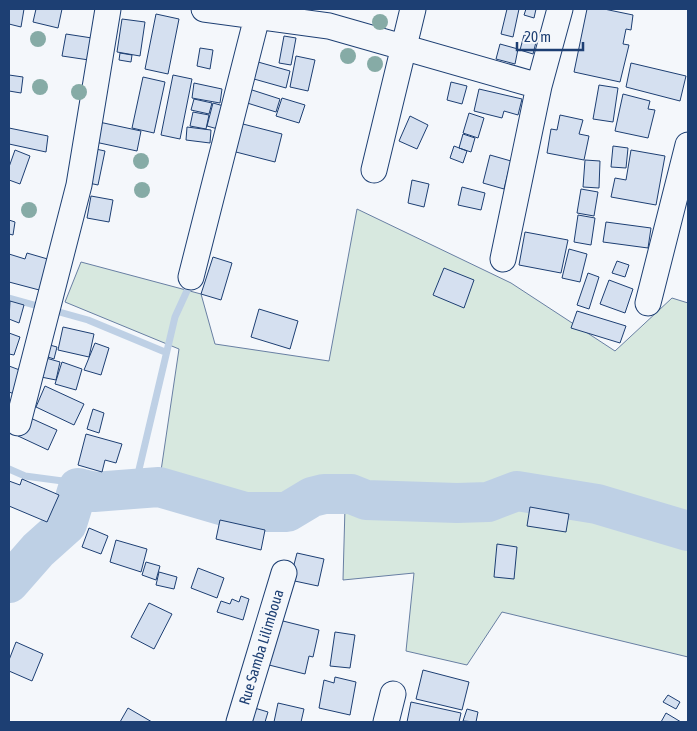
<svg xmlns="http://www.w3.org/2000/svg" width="697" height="731" font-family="'Asap Condensed',sans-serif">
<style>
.green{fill:#d7e8df;stroke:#687fa3}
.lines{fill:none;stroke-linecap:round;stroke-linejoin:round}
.stream{stroke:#bed0e5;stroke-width:7}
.river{stroke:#bed0e5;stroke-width:40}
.building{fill:#d5e0f0;stroke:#1d3f73}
.minor-casing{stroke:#1d3f73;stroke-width:27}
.minor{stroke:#f4f7fb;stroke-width:25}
.tree{fill:#86aba6}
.labels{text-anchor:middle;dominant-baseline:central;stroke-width:4;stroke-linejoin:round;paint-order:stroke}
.street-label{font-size:15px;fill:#1d3f73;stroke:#f4f7fb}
</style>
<rect width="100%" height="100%" fill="#f4f7fb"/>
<path class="green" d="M357,209L511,283L615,351L672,298L688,303V657L502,612L467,665L406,651L414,573L343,580L345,507L158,491L179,349L65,302L81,262L201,294L215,344L329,361Z"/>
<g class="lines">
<path class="stream" d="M9,298L88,320L165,352
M9,469L25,476L85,484
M137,478L175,317L191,282"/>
<path class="river" d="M9,583L38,550L67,524L78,488L94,492L159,487L245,512H287L312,497L324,494H351L366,500L457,503L488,502L517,491L597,504L688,531"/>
</g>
<path class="building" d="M9,9H24L21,27L9,24Z
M36,9H62L58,28L33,22Z
M507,9H519L513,37L501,34Z
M526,9H536L534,18L524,15Z
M587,9H604L633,15L631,30L626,29L623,44L629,45L620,82L574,72Z
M156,14L179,19L168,74L145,69Z
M122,19L145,22L140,56L117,52Z
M66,34L92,38L89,60L62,56Z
M524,35L537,38L533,54L520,50Z
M284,36L296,38L291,65L279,63Z
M500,44L518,49L515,64L496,59Z
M200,48L213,50L210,69L197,66Z
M120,53L132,55L131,62L119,60Z
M296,56L315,60L308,91L290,87Z
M258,62L290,71L286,88L254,79Z
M631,63L686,76L680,101L626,87Z
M9,75L23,77L21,93L9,91Z
M173,75L192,79L180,139L161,135Z
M143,77L165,82L154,133L132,128Z
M451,82L467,86L462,104L447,100Z
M194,83L222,89L220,103L192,98Z
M599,85L618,88L613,122L593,119Z
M249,89L280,99L276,112L244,102Z
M479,89L522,99L518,115L504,111L502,118L474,111Z
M623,94L650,101L648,109L655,110L648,138L615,131Z
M282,98L305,105L299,123L276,116Z
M194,99L212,103L209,114L191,110Z
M213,103L231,108L225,131L207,126Z
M193,112L209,115L206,129L190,126Z
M469,113L484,118L478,138L463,133Z
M560,115L583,120L579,134L589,136L584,160L547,153L551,129L557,130Z
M410,116L428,125L417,149L399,141Z
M99,122L141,131L137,151L95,142Z
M239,123L282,134L275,162L232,151Z
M187,127L211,130L210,143L186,140Z
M9,128L48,136L46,152L9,144Z
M463,134L475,138L471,152L459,148Z
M454,146L467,151L463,163L450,158Z
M613,146L628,148L626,168L611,167Z
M91,148L105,151L98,185L84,182Z
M15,150L30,156L20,184L9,180V167Z
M631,150L665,156L656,205L611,197L615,178L626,180Z
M490,155L511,161L504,189L483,183Z
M585,160L600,161L599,188L583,187Z
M412,180L429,184L424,207L408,203Z
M462,187L485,193L481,210L458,205Z
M581,189L598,192L594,216L577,213Z
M91,196L113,200L109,222L87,218Z
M578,215L595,218L591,245L574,242Z
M9,220L15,222L13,235L9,234Z
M606,222L651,228L648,248L603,242Z
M525,232L568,240L561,273L519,265Z
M569,249L587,254L580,282L562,278Z
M27,253L51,260L43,291L9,282V254L25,259Z
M213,257L232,263L221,300L201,294Z
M617,261L629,265L625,277L612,273Z
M444,268L474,280L464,308L433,295Z
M588,273L599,277L589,309L577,305Z
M609,280L633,289L625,313L600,304Z
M10,301L24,305L19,323L9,319Z
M259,309L298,321L290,349L251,337Z
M577,311L626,326L620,343L571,328Z
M63,327L94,334L89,357L58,350Z
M9,333L20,337L14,355L9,354Z
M95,343L109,348L101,375L84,370Z
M46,344L57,347L54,359L42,355Z
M46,358L60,362L56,380L41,377Z
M62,362L82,369L76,390L55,384Z
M9,366L25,372L17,395L9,392Z
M45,386L84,404L74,425L36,407Z
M93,409L104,413L99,433L87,429Z
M26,416L57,430L48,450L18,436Z
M86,434L122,444L116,463L105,460L102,472L78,465Z
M22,479L59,495L47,522L9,506V481L20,485Z
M530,507L569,514L566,532L527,526Z
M220,520L265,530L261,550L216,539Z
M89,528L108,536L101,554L82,547Z
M116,540L147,549L141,572L110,562Z
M497,544L517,547L514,579L494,577Z
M297,553L324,559L318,586L290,580Z
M146,562L160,566L156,580L142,575Z
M198,568L224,578L217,598L191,588Z
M159,572L177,577L174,589L156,585Z
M241,596L249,599L243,620L217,612L221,601L230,604L232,599L239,602Z
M149,603L172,614L154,649L131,637Z
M279,620L319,630L313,657L309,656L305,674L269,665Z
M335,632L355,635L350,668L330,666Z
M16,642L43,654L32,681L9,671V660Z
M423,670L469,682L462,710L416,699Z
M335,677L356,682L350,715L319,708L324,680L334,683Z
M668,695L680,702L676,709L663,702Z
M411,702L461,713L459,722H407Z
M278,703L304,709L301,722H274Z
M248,706L268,712L265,722H243Z
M128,708L152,722H120Z
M467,709L478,712L476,722L463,721Z
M666,713L681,722H661Z"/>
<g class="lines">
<defs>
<path id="minor" d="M204,9L329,26L539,86
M374,170L413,9
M503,259L539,86L560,9
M191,277L259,9
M648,303L688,145
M18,423L79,185L108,9
M239,722L284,573
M386,722L393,694"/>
</defs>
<use href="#minor" class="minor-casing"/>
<use href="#minor" class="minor"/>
</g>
<g class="tree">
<circle cx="380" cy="22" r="8"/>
<circle cx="38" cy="39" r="8"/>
<circle cx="348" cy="56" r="8"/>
<circle cx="375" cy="64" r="8"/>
<circle cx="40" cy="87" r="8"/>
<circle cx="79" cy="92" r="8"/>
<circle cx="141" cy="161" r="8"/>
<circle cx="142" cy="190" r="8"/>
<circle cx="29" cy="210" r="8"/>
</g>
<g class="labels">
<g class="street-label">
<text transform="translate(261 647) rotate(-73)">Rue Samba Lilimboua</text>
</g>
</g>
<rect width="697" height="731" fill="none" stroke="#1d3f73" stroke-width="20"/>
<path d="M517 42v8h66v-8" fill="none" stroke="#1d3f73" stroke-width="2.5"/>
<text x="524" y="42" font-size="15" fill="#1d3f73" stroke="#f4f7fb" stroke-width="4" paint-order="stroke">20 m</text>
</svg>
